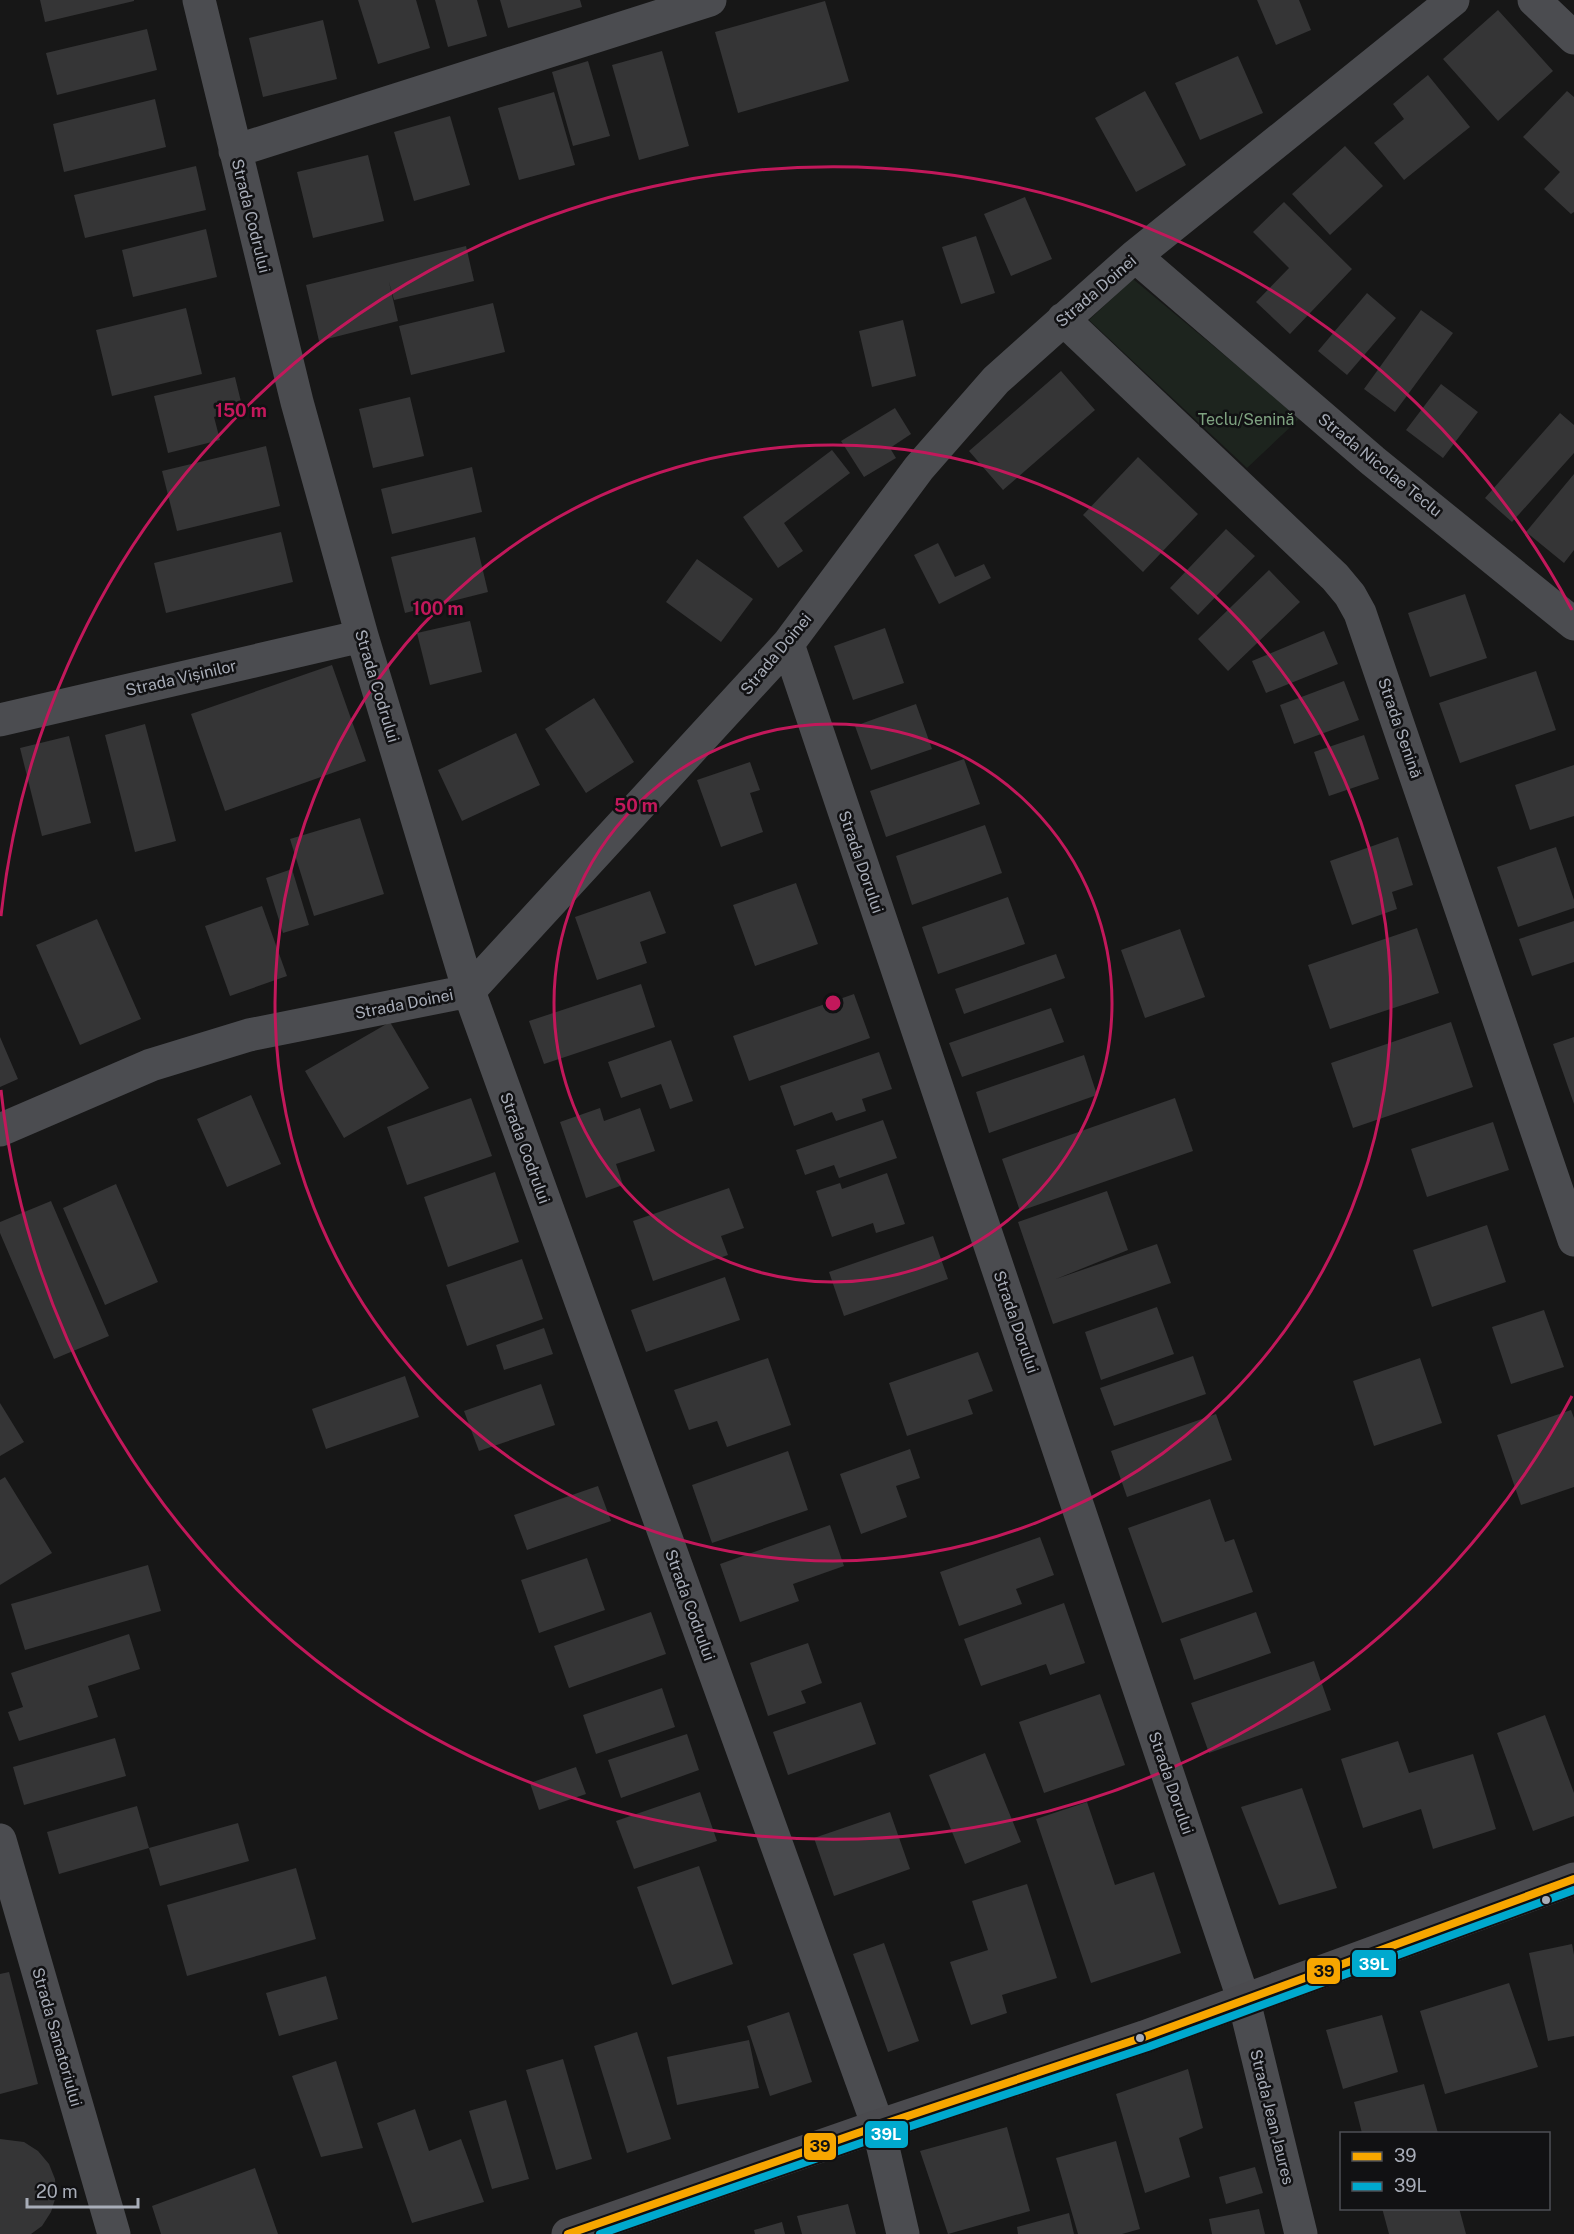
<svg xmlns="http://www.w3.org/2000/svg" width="1574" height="2234" font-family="'Public Sans',sans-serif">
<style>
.green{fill:#1d241e}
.building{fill:#353536}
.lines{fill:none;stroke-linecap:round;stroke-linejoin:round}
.street{stroke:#4b4c50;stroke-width:33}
.secondary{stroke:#4a4a4e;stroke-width:33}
.bus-1-casing{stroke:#111113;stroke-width:12}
.bus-2-casing{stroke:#111113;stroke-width:12}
.bus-1{stroke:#f7a600;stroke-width:8}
.bus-2{stroke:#00a9ce;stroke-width:8}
.ring{fill:none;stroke:#c2185b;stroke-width:3}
.bus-dot{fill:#a8adb8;stroke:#111113;stroke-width:2}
.labels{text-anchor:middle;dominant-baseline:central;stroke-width:5;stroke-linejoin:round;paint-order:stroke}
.street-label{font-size:16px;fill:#a8adb8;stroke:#111113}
.park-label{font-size:16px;fill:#7fa381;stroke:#111113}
.centre{fill:#c2185b;stroke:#111113;stroke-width:3}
.ring-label{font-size:18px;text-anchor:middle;font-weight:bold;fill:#c2185b;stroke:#111113;stroke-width:5;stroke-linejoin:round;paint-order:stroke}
.line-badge{stroke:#111113;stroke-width:2}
.badge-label{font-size:16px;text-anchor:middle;font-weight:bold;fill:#fff}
.pale-badge-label{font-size:16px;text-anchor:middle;font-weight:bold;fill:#111}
</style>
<rect width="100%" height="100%" fill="#171717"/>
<path class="green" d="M1133,279L1300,418L1247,468L1089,320Z"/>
<path class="building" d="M40,0H134V1L45,22Z
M358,0H416L430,48L378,64Z
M435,0H477L487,36L448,47Z
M500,0H580L582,7L508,28Z
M1257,0H1299L1311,30L1276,45Z
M825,1L849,81L738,113L715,32Z
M1498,10L1553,71L1498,121L1443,59Z
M323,20L337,79L263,97L249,38Z
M147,29L157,70L57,95L46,53Z
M662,51L689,146L639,160L612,65Z
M1238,56L1263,113L1200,140L1175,83Z
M588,61L610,136L573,146L552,72Z
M1428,75L1470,127L1404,180L1374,143L1404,119L1393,104Z
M1145,91L1186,165L1136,192L1095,118Z
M1567,91L1574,97V212L1571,214L1544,189L1560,172L1523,137Z
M554,92L575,165L519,180L498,108Z
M155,99L166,147L64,172L53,124Z
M450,116L470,185L414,201L394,132Z
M1345,146L1383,186L1330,235L1292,194Z
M368,155L384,221L313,238L297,172Z
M196,166L206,210L85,238L74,195Z
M1025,197L1052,259L1011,276L984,214Z
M1284,202L1352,269L1290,334L1256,302L1289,268L1253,232Z
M206,229L217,277L133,297L122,250Z
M976,236L995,293L961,304L942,247Z
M466,246L474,281L394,300L389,282L398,321L319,341L306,285Z
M1367,293L1396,318L1347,375L1318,351Z
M493,303L505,352L411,375L399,326Z
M186,308L202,374L112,396L96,330Z
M1421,310L1453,333L1395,412L1364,389Z
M903,320L916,376L872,387L859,331Z
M1061,371L1095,410L1003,490L969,451Z
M235,377L243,410L214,417L220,440L168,453L154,396Z
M1441,384L1478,412L1443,458L1406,430Z
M410,397L424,456L373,468L359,409Z
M895,408L911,434L890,448L896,458L864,477L841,441Z
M1560,413L1574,425V453L1512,522L1485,498Z
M266,446L280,506L177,531L162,471Z
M832,450L850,473L784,523L803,551L778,568L743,517Z
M1138,457L1198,514L1143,572L1083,515Z
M472,467L482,512L392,534L381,489Z
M1574,474V550L1564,563L1526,532Z
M1226,529L1255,556L1198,615L1170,588Z
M281,532L293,582L166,613L154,563Z
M475,537L488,592L405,613L391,557Z
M938,543L955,577L984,564L991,578L939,604L914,555Z
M697,559L753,599L721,642L666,602Z
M1269,570L1300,602L1228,671L1198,639Z
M1465,594L1487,658L1430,677L1408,613Z
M470,621L482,672L430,685L417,633Z
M885,628L904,683L853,700L834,646Z
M1324,631L1338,664L1266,693L1252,661Z
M332,665L366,761L225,811L191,714Z
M1536,671L1556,730L1460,763L1439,703Z
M1344,681L1359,720L1294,744L1280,705Z
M594,698L634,762L586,793L545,729Z
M916,704L932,749L871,770L855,726Z
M145,724L176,841L135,852L105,735Z
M516,733L540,785L462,821L438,770Z
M1364,735L1379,779L1329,796L1314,752Z
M69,736L91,823L42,836L20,748Z
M964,759L980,804L886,837L870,791Z
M750,762L760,790L750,793L763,832L721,847L697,780Z
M1574,765V816L1530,830L1515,785Z
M360,818L384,894L314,916L290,839Z
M985,825L1002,873L912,905L896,856Z
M1398,837L1413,885L1392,892L1397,909L1352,925L1330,861Z
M1556,847L1574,900V908L1518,927L1497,867Z
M292,869L309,925L283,933L266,878Z
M796,883L818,944L755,966L733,905Z
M650,891L666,933L640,942L647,963L597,980L575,917Z
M1008,897L1025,944L938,974L922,927Z
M262,906L287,976L230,996L205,926Z
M97,919L141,1019L80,1045L36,945Z
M1574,921V962L1532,976L1519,939Z
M1417,928L1439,993L1330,1029L1308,965Z
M1180,929L1205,997L1145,1018L1121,950Z
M1056,954L1065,978L964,1014L955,989Z
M641,984L655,1027L544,1064L529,1021Z
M854,994L870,1038L749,1081L733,1036Z
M1051,1008L1064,1042L962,1077L949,1043Z
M390,1022L429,1088L344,1138L305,1071Z
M1451,1022L1473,1087L1353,1128L1331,1063Z
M0,1037L18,1079L0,1087Z
M1574,1037V1104L1553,1044Z
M671,1040L693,1101L670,1109L661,1084L621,1098L608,1062Z
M879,1052L892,1089L862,1099L866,1111L836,1121L832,1112L794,1126L780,1086Z
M1084,1055L1097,1095L989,1133L976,1092Z
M251,1095L281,1164L227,1187L197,1119Z
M471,1098L492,1156L407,1185L387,1127Z
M1175,1098L1193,1151L1020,1211L1002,1159Z
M600,1108L604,1121L640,1108L655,1151L616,1164L623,1185L586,1198L560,1122Z
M883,1120L897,1158L839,1178L834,1165L805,1175L796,1150Z
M1493,1122L1509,1170L1427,1197L1411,1149Z
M495,1172L519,1242L448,1267L424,1197Z
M887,1173L905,1224L876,1233L873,1223L832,1237L816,1191L840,1183L842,1189Z
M116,1184L158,1282L105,1305L63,1208Z
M729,1188L744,1228L721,1236L728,1255L653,1281L633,1221Z
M1107,1191L1128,1250L1056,1279L1157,1244L1171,1283L1053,1324L1018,1222Z
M51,1201L109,1336L54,1359L0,1233V1222Z
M1487,1225L1506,1282L1432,1307L1413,1250Z
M933,1236L948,1279L844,1316L829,1272Z
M522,1259L543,1319L467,1346L446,1285Z
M725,1277L740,1320L646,1352L631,1310Z
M1157,1307L1174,1354L1101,1380L1085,1332Z
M1544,1310L1564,1367L1511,1384L1492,1327Z
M544,1328L553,1354L504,1370L496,1345Z
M978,1352L993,1391L968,1400L973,1414L907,1436L889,1383Z
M1193,1356L1206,1394L1114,1426L1100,1388Z
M768,1358L791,1425L727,1447L717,1421L689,1430L674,1390Z
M1420,1358L1442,1423L1374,1446L1353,1381Z
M405,1376L419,1417L326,1449L312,1409Z
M541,1384L555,1425L479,1451L464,1411Z
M0,1403L24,1442L0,1456Z
M1571,1410L1574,1418V1487L1521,1505L1497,1435Z
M1216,1414L1232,1460L1127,1497L1111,1451Z
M910,1449L920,1478L896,1486L907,1517L861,1534L840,1474Z
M788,1451L808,1510L712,1543L692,1485Z
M5,1477L52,1553L0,1585V1480Z
M598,1486L611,1521L527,1550L514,1515Z
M1210,1499L1225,1542L1234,1539L1253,1592L1162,1623L1128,1528Z
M830,1525L844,1566L793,1584L799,1601L740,1622L720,1564Z
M1040,1537L1054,1575L1016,1589L1022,1604L959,1626L940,1572Z
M587,1558L605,1610L539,1633L521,1580Z
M148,1565L161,1611L25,1650L11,1604Z
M1064,1603L1085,1663L1050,1675L1046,1664L981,1686L964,1639Z
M651,1612L666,1654L569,1688L554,1646Z
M1256,1612L1271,1653L1194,1680L1180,1639Z
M129,1634L140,1669L88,1686L98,1717L19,1741L8,1712L23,1707L11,1673Z
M808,1643L822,1683L801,1691L806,1703L768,1716L750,1663Z
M1314,1661L1331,1710L1209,1753L1191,1703Z
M662,1688L675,1727L596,1754L583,1715Z
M1100,1694L1125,1765L1044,1793L1019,1722Z
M861,1702L876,1744L788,1775L773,1732Z
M1545,1715L1574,1793V1816L1533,1831L1497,1733Z
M687,1734L699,1770L621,1798L608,1760Z
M115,1738L126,1776L24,1805L13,1767Z
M1398,1741L1409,1773L1473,1754L1496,1829L1433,1849L1421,1809L1363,1828L1341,1759Z
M985,1753L1021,1842L965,1864L929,1775Z
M576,1767L586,1794L539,1810L530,1783Z
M1302,1788L1337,1888L1279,1905L1241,1807Z
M700,1792L717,1841L634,1869L616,1821Z
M1087,1802L1115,1885L1154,1872L1181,1953L1091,1983L1036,1819Z
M137,1806L149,1848L59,1874L47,1832Z
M890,1812L910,1869L834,1896L814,1838Z
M238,1823L249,1861L160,1886L149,1848Z
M699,1866L733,1964L672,1985L637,1887Z
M296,1868L316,1939L187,1976L167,1905Z
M1027,1884L1057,1978L1002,1995L1007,2013L971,2025L950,1962L988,1950L972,1901Z
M884,1943L919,2041L888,2052L853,1954Z
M1572,1944L1574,1955V2036L1548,2041L1529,1953Z
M9,1972L38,2084L0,2094V1974Z
M326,1976L338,2019L279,2036L266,1993Z
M1509,1983L1538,2067L1445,2094L1420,2011Z
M789,2012L812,2082L770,2096L747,2026Z
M1382,2015L1398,2072L1343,2089L1326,2030Z
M637,2032L671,2139L627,2153L594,2046Z
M749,2040L759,2088L677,2105L667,2057Z
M563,2059L592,2159L556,2170L526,2070Z
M336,2061L363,2148L321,2157L292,2076Z
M1188,2069L1203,2128L1179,2138L1190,2177L1145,2193L1116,2094Z
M1424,2084L1438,2133H1362L1354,2102Z
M506,2100L529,2179L492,2189L469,2111Z
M415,2109L429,2151L461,2139L484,2202L412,2223L377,2123Z
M1007,2127L1030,2211L948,2234L920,2151Z
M0,2139L24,2142L38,2151L49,2164L55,2179L56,2196L51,2212L42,2226L31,2234H0Z
M1116,2141L1140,2229L1122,2234H1078L1056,2158Z
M1255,2167L1263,2193L1226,2204L1219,2177Z
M255,2168L278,2234H161L152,2206Z
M848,2204L856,2234H802L797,2216Z
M1382,2208H1459L1466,2234H1389Z
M1259,2209L1265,2234H1212L1209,2219Z
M1069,2213L1074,2234H1018L1017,2227Z
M782,2222L785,2234H755L754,2230Z"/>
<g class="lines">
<path class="street" d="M199,0L297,402L362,636L469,991L878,2126L903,2234
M1534,0L1574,38
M235,151L710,0
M1135,256L1373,461L1574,624
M1063,319L1335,577L1350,595L1360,613L1574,1240
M788,644L1244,2001L1301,2234
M0,720L362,636
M0,1130L151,1065L249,1035L469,991L788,644L919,468L996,380L1135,256L1453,0
M0,1840L114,2234"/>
<path class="secondary" d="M568,2234L878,2126L1144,2037L1574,1879"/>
<defs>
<path id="bus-1" d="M568,2234L878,2126L1144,2037L1574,1879"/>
<path id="bus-2" d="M600,2234L881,2136L1148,2047L1574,1890"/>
</defs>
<use href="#bus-1" class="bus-1-casing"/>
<use href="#bus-2" class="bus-2-casing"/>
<use href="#bus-1" class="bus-1"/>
<use href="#bus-2" class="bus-2"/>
</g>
<g class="ring">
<circle cx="833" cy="1003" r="279"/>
<circle cx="833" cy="1003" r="558"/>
<path d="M1572 1396A837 837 0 0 1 1 1090M1 916A837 837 0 0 1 1572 610"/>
</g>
<g class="bus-dot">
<circle cx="1546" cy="1900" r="5"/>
<circle cx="1140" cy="2038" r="5"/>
</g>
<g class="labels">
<g class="street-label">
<text transform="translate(251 216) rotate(76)">Strada Codrului</text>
<text transform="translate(1096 291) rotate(-41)">Strada Doinei</text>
<text transform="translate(1380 465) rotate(39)">Strada Nicolae Teclu</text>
<text transform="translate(776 654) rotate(-50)">Strada Doinei</text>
<text transform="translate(181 678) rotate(-13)">Strada Vișinilor</text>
<text transform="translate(377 686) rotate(73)">Strada Codrului</text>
<text transform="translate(1400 728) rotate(71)">Strada Senină</text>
<text transform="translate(861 862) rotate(71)">Strada Dorului</text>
<text transform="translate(404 1004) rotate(-11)">Strada Doinei</text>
<text transform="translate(525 1148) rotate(70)">Strada Codrului</text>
<text transform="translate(1016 1322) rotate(71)">Strada Dorului</text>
<text transform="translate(690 1605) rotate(70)">Strada Codrului</text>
<text transform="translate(1171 1783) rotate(71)">Strada Dorului</text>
<text transform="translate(57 2037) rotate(74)">Strada Sanatoriului</text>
<text transform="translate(1272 2117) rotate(76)">Strada Jean Jaures</text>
</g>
<g class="park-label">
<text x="1246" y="419">Teclu/Senină</text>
</g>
</g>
<circle cx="833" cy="1003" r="9" class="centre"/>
<g class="ring-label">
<text x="241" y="417">150 m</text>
<text x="438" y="615">100 m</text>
<text x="636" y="812">50 m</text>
</g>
<g class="line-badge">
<rect x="1351" y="1949" width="46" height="29" rx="6" fill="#00a9ce"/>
<rect x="1306" y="1957" width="35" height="28" rx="6" fill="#f7a600"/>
<rect x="864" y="2120" width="45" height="29" rx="6" fill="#00a9ce"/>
<rect x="803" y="2132" width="34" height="29" rx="6" fill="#f7a600"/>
</g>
<g class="badge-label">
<text x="1374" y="1970">39L</text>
<text x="886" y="2140">39L</text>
</g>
<g class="pale-badge-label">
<text x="1324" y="1977">39</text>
<text x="820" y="2152">39</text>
</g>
<rect x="1340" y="2132" width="210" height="78" fill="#111113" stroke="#4d4f55" stroke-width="1.5"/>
<rect x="1352" y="2152" width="30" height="9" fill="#f7a600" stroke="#4d4f55" stroke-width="1.5"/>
<text x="1394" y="2162" font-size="18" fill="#a8adb8">39</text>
<rect x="1352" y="2182" width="30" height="9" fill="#00a9ce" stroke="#4d4f55" stroke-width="1.5"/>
<text x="1394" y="2192" font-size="18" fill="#a8adb8">39L</text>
<path d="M27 2198v9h111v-9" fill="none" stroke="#a8adb8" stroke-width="3"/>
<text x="36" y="2198" font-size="18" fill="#a8adb8" stroke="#111113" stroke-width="4.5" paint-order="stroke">20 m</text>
</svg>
